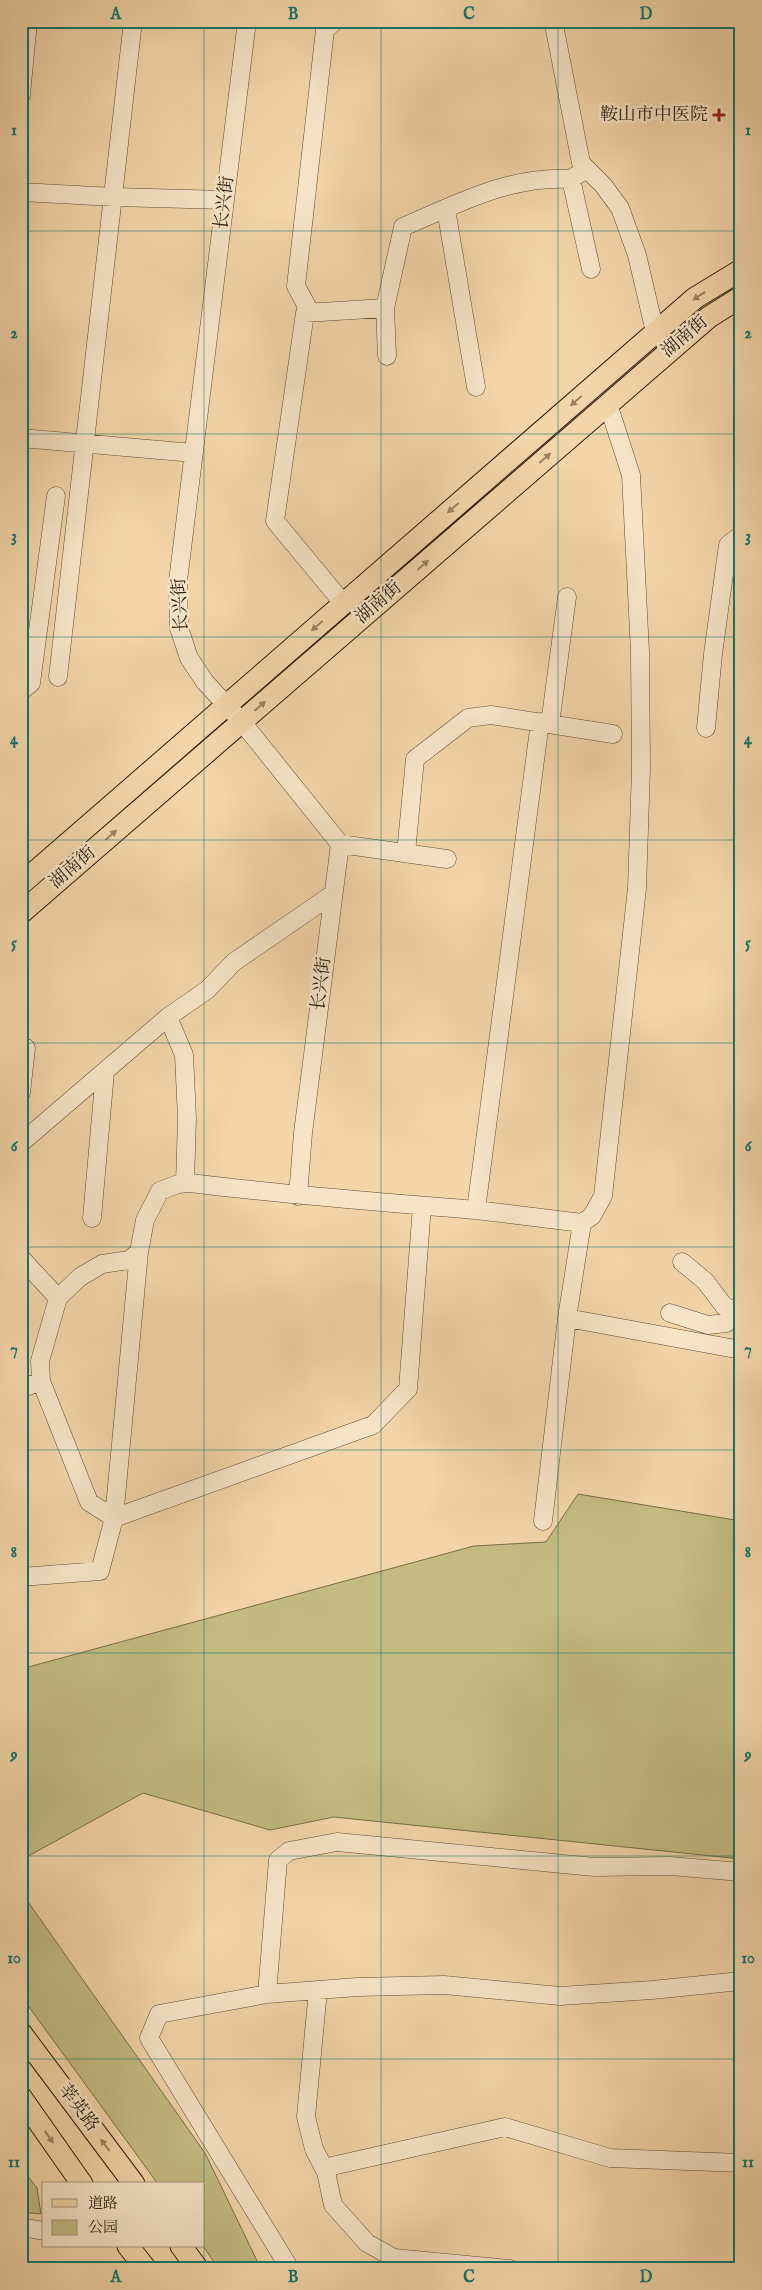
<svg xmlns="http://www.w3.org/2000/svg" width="762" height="2290" font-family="'IM FELL English','Noto Serif SC',serif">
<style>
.green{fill:#c3bb82;stroke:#776c47}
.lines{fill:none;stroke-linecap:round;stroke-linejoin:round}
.minor-casing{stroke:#5d4b33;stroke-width:19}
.major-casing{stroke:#2b1d0c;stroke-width:23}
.minor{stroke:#f7e4c7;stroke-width:18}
.major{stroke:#f3d5a9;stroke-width:21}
.oneway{fill:#998262}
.grid{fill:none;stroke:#0f766e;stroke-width:1;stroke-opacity:0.55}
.poi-dot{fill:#8f2418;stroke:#f7e4c7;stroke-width:2}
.labels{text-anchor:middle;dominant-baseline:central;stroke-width:5;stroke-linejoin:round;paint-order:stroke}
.poi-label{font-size:18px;fill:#2b1d0c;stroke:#f7e4c7;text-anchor:end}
.street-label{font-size:18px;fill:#2b1d0c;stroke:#f7e4c7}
.neatline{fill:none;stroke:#0f766e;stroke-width:2}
.grid-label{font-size:16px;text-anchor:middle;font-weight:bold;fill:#0f766e}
</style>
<rect width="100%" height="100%" fill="#f3d5a9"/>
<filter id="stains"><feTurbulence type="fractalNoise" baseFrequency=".004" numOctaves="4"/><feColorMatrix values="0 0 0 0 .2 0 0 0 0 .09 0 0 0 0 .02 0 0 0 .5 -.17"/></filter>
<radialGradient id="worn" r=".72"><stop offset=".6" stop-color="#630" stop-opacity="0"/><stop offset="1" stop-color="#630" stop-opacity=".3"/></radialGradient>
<path class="green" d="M578,1494L741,1521V1859L334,1817L270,1830L143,1793L21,1860V1669L474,1546L546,1542Z
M21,1892L205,2153L261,2269H219L203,2246L204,2184H158L21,1996Z
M21,2167L37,2188L41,2214L21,2212Z"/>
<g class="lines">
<defs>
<path id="minor" d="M247,21L178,581L179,628L189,658L205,682L242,722L340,844L303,1133L298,1196
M555,30L581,163L603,185L620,208L637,255L655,332
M21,95L28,21
M580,173L571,179L591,269
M21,192L114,197L225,200
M446,209L476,387
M385,308L387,356
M310,312L296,286L325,30L335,21
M21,438L194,453
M343,603L275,521L305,313L385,308L403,227C457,204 511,175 571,179
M58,677L133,21
M21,691L31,683L56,496
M550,724L567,597
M706,728L713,654L728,545L741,535
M340,844L447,859
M406,853L415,759L468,718L491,715L613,734
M21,1093L26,1048
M21,1143L168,1017
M185,1183L187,1118L184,1055L168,1017L207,990L234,962L333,894
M422,1206L408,1389L373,1425L114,1518L89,1502L41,1381L40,1361L58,1298L80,1277L102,1264L129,1260L139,1252L145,1220L160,1191L178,1184L190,1183C286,1195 381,1202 476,1210L540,722
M476,1210L582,1223L567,1318L543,1521
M92,1218L105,1072
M582,1223L592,1216L603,1196L637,888L641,769L640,652L631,475L608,404
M21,1258L58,1298
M682,1262L705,1281L724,1306L740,1313
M670,1313L708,1325L726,1323L741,1313
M567,1318L741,1350
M21,1389L41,1381
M21,1577L100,1571L114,1518L139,1252
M318,1990L306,2117L314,2149L326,2172L333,2205L367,2243L394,2258L510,2269
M267,1994L278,1860L289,1851L337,1842L594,1867L670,1866L741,1872
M326,2172L332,2166L505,2127L610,2158L741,2163
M21,2227L44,2231
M290,2269L149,2038L159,2014L267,1994L357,1987L444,1985L560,1996L652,1990L741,1981"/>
<path id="major" d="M21,884L695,298L741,270
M21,913L709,317L741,297
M21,2033L134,2184
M21,2097L82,2184
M128,2246L146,2269
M181,2246L198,2269"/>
</defs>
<use href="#minor" class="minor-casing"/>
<use href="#major" class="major-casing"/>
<use href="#minor" class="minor"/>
<use href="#major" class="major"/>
</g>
<defs><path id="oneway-solid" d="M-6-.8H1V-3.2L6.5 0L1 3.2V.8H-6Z" transform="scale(1.25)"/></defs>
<g class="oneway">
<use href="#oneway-solid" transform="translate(699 296) rotate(146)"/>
<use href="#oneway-solid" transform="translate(576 401) rotate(139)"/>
<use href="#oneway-solid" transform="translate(545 458) rotate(-41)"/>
<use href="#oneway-solid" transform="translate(453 508) rotate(139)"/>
<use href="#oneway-solid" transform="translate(423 565) rotate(-41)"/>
<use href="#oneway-solid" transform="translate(317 626) rotate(139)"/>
<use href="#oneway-solid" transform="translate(260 706) rotate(-41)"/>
<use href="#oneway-solid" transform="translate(111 835) rotate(-41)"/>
<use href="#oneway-solid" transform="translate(49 2137) rotate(55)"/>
<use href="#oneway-solid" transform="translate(105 2145) rotate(-127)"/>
</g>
<path class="grid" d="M204,21V2269M381,21V2269M558,21V2269M21,231H741M21,434H741M21,637H741M21,840H741M21,1043H741M21,1247H741M21,1450H741M21,1653H741M21,1856H741M21,2059H741"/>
<path class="poi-dot" d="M716.5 107.5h5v5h5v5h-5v5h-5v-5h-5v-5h5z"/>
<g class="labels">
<g class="poi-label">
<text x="708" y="115">鞍山市中医院</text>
</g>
<g class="street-label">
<text transform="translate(225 203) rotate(-83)">长兴街</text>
<text transform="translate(685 337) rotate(-40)">湖南街</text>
<text transform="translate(379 603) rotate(-41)">湖南街</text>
<text transform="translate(181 605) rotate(-93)">长兴街</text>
<text transform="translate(73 868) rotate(-41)">湖南街</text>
<text transform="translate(322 984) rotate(-83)">长兴街</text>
<text transform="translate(78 2108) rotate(53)">莘英路</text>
</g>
</g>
<rect width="762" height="2290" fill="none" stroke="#f3d5a9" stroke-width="55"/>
<rect x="42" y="2182" width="162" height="65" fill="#f7e4c7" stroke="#a5947c"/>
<rect x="52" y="2199" width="25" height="8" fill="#f3d5a9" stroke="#a5947c"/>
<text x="88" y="2208" font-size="15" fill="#2b1d0c">道路</text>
<rect x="52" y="2220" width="25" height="15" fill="#c3bb82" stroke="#a5947c"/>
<text x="88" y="2232" font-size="15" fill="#2b1d0c">公园</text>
<rect x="28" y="28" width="706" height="2234" class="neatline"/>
<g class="grid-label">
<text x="116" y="19">A</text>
<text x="293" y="19">B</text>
<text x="469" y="19">C</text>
<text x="646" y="19">D</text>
<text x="14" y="135">1</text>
<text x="748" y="135">1</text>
<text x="14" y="338">2</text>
<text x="748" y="338">2</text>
<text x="14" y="541">3</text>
<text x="748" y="541">3</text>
<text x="14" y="744">4</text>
<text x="748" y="744">4</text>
<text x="14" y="948">5</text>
<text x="748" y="948">5</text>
<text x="14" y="1151">6</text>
<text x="748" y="1151">6</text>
<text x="14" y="1354">7</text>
<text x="748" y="1354">7</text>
<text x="14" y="1557">8</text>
<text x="748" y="1557">8</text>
<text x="14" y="1760">9</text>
<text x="748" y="1760">9</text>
<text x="14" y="1963">10</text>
<text x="748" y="1963">10</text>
<text x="14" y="2167">11</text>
<text x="748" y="2167">11</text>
<text x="116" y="2282">A</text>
<text x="293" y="2282">B</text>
<text x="469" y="2282">C</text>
<text x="646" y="2282">D</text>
</g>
<rect width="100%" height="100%" filter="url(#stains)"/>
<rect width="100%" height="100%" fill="url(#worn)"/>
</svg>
